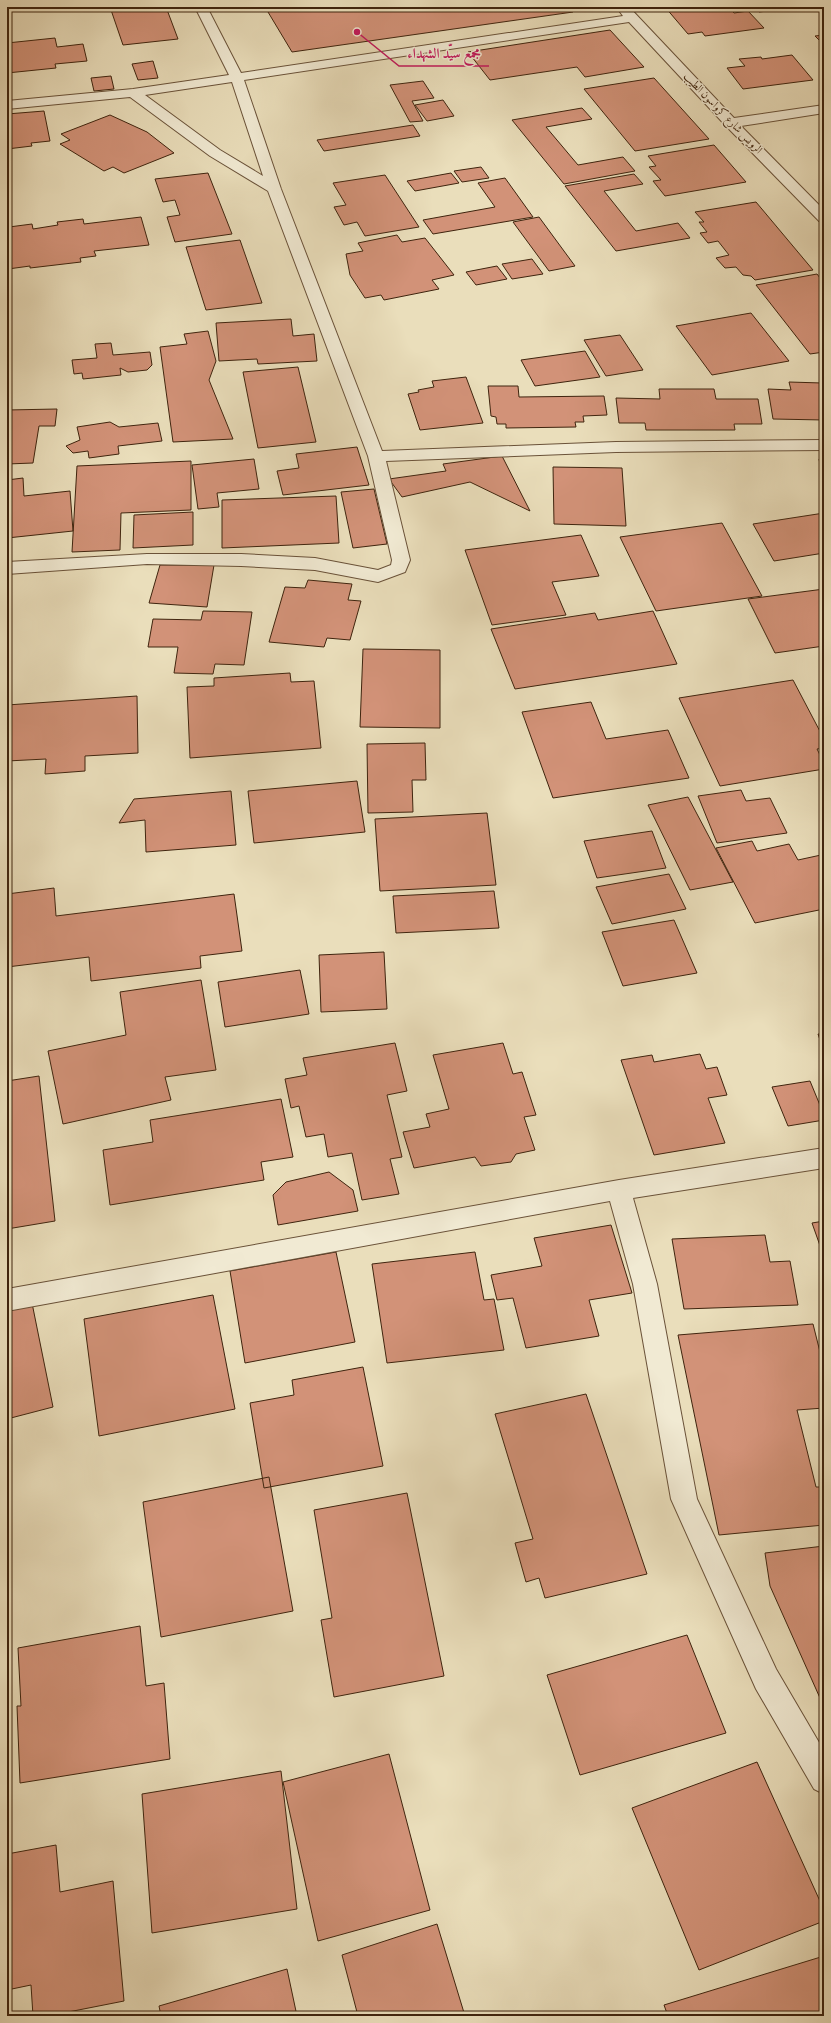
<svg xmlns="http://www.w3.org/2000/svg" width="831" height="2023" font-family="'IM FELL French Canon',Amiri,serif">
<style>
.building{fill:#d29278;stroke:#3f240e}
.lines{fill:none;stroke-linecap:round;stroke-linejoin:round}
.minor-casing{stroke:#6a5239;stroke-width:2}
.minor{fill:#f1ead3;fill-rule:evenodd}
.labels{text-anchor:middle;dominant-baseline:central;stroke-width:3;stroke-linejoin:round;paint-order:stroke}
.far-street-label{font-size:11px;fill:#3f240e;stroke:#f1ead3}
.leader{fill:none;stroke:#c2185b;stroke-width:1.5}
.callout-dot{fill:#c2185b;stroke:#f1ead3;stroke-width:1.5}
.callout-label{font-size:14px;text-anchor:middle;font-weight:bold;fill:#c2185b;stroke:#f1ead3;stroke-width:3;stroke-linejoin:round;paint-order:stroke}
</style>
<rect width="100%" height="100%" fill="#eadebb"/>
<filter id="stains"><feTurbulence type="fractalNoise" baseFrequency=".005" numOctaves="4"/><feColorMatrix values="0 0 0 0 .2 0 0 0 0 .09 0 0 0 0 .02 0 0 0 .5 -.17"/></filter>
<radialGradient id="worn" r=".72"><stop offset=".6" stop-color="#630" stop-opacity="0"/><stop offset="1" stop-color="#630" stop-opacity=".3"/></radialGradient>
<path class="building" d="M110,7H166L178,39L123,45Z
M265,7H568L573,12L292,52Z
M665,7H730H729L734,13L748,11L764,28L705,36L702,32L688,34Z
M755,7H793V8L759,12Z
M610,30L644,67L585,77L577,67L490,80L468,52Z
M824,35V45L815,36Z
M55,38L57,47L83,44L87,61L55,64L56,68L7,73V43Z
M792,55L813,80L743,89L727,68L745,66L739,59L761,57L762,59Z
M153,61L158,78L138,80L132,64Z
M111,76L114,89L94,91L91,78Z
M654,78L709,139L635,151L584,89Z
M423,81L434,98L412,101L423,121L410,122L390,85Z
M443,100L454,116L427,121L415,105Z
M582,108L592,119L546,127L578,165L623,157L635,171L564,184L512,120Z
M44,111L50,141L31,143L32,146L7,149V114Z
M110,115L147,132L174,153L124,173L113,167L104,171L60,144L70,140L61,134Z
M413,125L420,136L324,151L317,140Z
M714,145L746,182L665,196L653,181L661,180L649,167L656,166L648,156Z
M481,167L489,178L462,182L454,171Z
M208,173L232,234L175,242L167,217L180,215L175,200L163,202L155,179Z
M451,173L459,183L415,191L407,181Z
M634,174L643,184L604,191L636,231L678,223L690,238L616,251L565,186Z
M385,175L419,227L365,236L357,222L344,225L334,207L346,205L333,183Z
M505,178L533,217L433,234L423,220L495,207L478,183Z
M756,202L813,270L755,280L751,276L743,275L736,267L725,268L716,258L729,255L718,241L708,243L700,233L707,232L699,222H704L695,212Z
M141,217L149,245L94,251L96,256L80,258L81,262L30,268V266L8,269L7,266L9,227L32,224L33,229L58,225L57,222L83,219L84,224Z
M539,217L575,266L549,271L513,222Z
M397,235L402,242L425,238L454,275L432,280L439,289L384,300L381,295L365,298L350,275L346,254L363,251L358,243Z
M240,240L262,303L206,310L186,247Z
M532,259L543,274L512,279L502,264Z
M497,266L507,279L476,285L466,272Z
M817,274L824,283V352L810,354L756,285Z
M751,313L789,361L712,375L676,326Z
M291,319L293,336L314,334L317,361L258,364L257,359L219,361L216,323Z
M208,331L216,361L209,380L233,439L173,442L160,347L187,344L184,334Z
M620,335L643,370L606,376L584,340Z
M111,343L113,355L150,352L152,365L147,370L128,372L120,368L121,375L83,379L82,373L74,374L72,360L97,358L95,344Z
M585,351L600,377L535,386L521,360Z
M7,365H10V398H7Z
M298,367L316,442L258,448L243,372Z
M466,377L483,423L420,430L408,394L419,392L418,390L434,387L432,381Z
M789,382L822,383L824,391V420L773,419L768,389L791,390Z
M488,386H518L519,397L604,396L607,415L583,416L584,422H575L576,427L506,428V424H497L496,417L491,416Z
M659,389H714L716,399H758L762,424H734L735,430H646L645,423H619L616,398L660,399Z
M57,409L55,426H39L33,463L7,464V410Z
M110,422L119,427L158,423L162,441L118,446L119,454L89,458L88,451L73,453L66,446L80,440L77,427Z
M357,447L369,485L283,495L277,471L299,468L296,454Z
M502,456L530,511L470,482L402,497L389,479L446,471L443,464Z
M254,459L259,489L217,493L219,507L198,509L192,465Z
M819,459H824V486Z
M191,461V510L121,513L120,550L72,552L77,466Z
M553,467L622,468L626,526L554,524Z
M23,478L24,496L70,491L73,531L7,538V480Z
M374,489L387,544L353,548L341,492Z
M336,496L339,543L222,548V500Z
M193,512V545L133,548L134,515Z
M824,513V553L774,561L753,524Z
M722,523L762,596L656,611L620,537Z
M581,535L599,576L552,582L566,615L492,625L465,550Z
M160,565H214L207,607L149,603Z
M308,580L352,584L348,600L361,601L350,640L327,638L324,647L269,642L285,587L305,588Z
M824,589V646L775,653L748,599Z
M203,611L252,612L244,665L215,664L213,674L174,673L178,647H148L153,619L201,620Z
M653,611L677,664L515,689L491,629L595,613L598,620Z
M363,649L440,650V728L360,727Z
M290,673L291,682L314,681L321,748L190,758L187,687L214,686V678Z
M793,680L824,739V748L817,749L824,763V769L720,786L679,698Z
M137,696L138,753L85,756V771L45,774L46,759L7,761V705Z
M591,702L606,739L668,730L689,778L553,798L522,712Z
M425,743L426,780H412L413,812L368,813L367,744Z
M357,781L365,832L254,843L248,791Z
M741,790L746,801L770,798L787,833L717,843L698,796Z
M231,791L236,845L146,852L145,820L119,823L134,799Z
M688,797L733,882L690,890L648,805Z
M487,813L496,885L380,891L375,819Z
M652,831L666,868L597,878L584,841Z
M752,841L757,851L789,844L798,860L821,855L824,860V909L755,923L716,848Z
M669,874L686,909L612,924L596,887Z
M54,888L56,916L234,894L242,951L200,956L201,968L91,981L89,957L7,967V894Z
M494,891L499,928L396,933L393,896Z
M674,920L697,973L623,986L602,932Z
M384,952L387,1009L321,1012L319,955Z
M300,970L309,1014L225,1027L218,982Z
M201,980L216,1070L165,1077L171,1100L63,1124L48,1051L126,1035L120,992Z
M818,1034H824V1052Z
M395,1043L407,1091L387,1095L402,1157L390,1159L399,1194L362,1200L352,1153L328,1157L324,1134L306,1137L299,1106L291,1108L285,1079L307,1075L303,1058Z
M503,1043L513,1074L522,1072L536,1115L524,1117L535,1150L516,1154L511,1162L481,1166L475,1157L414,1168L403,1132L430,1127L426,1114L449,1109L433,1055Z
M700,1054L706,1069L717,1067L727,1095L708,1098L725,1143L654,1155L621,1060L652,1055L654,1062Z
M39,1076L55,1221L7,1229V1081Z
M810,1081L824,1115V1120L788,1126L772,1087Z
M281,1099L293,1157L261,1162L264,1180L110,1205L103,1150L153,1142L150,1120Z
M329,1172L353,1190L358,1211L278,1225L273,1195L286,1182Z
M824,1221V1257L812,1223Z
M611,1225L632,1293L589,1300L599,1336L526,1348L513,1298L497,1300L491,1275L542,1266L534,1238Z
M765,1235L770,1262L790,1261L798,1305L684,1309L672,1239Z
M336,1252L355,1342L245,1363L230,1271Z
M475,1252L484,1300L494,1299L504,1350L387,1363L372,1264Z
M213,1295L235,1409L99,1436L84,1319Z
M32,1303L53,1407L7,1419V1309Z
M813,1324L824,1368V1408L797,1410L816,1487H824V1525L719,1535L678,1335Z
M363,1367L383,1466L264,1488L250,1403L294,1395L292,1380Z
M586,1394L647,1574L545,1598L539,1578L526,1582L515,1543L533,1539L495,1414Z
M269,1477L293,1611L161,1637L143,1502Z
M407,1493L444,1676L334,1697L321,1620L332,1618L314,1510Z
M824,1546V1707L770,1586L765,1553Z
M140,1626L146,1686L164,1683L170,1759L20,1783L17,1706H21L18,1648Z
M687,1635L726,1733L580,1775L547,1675Z
M389,1754L430,1910L318,1941L283,1782Z
M757,1762L824,1910V1921L699,1970L632,1808Z
M281,1771L297,1909L152,1933L142,1794Z
M56,1845L60,1892L113,1881L124,2001L48,2016H33L31,1985L7,1990V1854Z
M437,1924L465,2016H358L342,1955Z
M824,1956V2016H668L664,2005Z
M287,1969L297,2016H161L159,2006Z"/>
<g class="lines">
<defs>
<path id="minor" d="M195,7H207L241,73L623,16L617,8L629,7L734,118L824,105V113L741,126L824,210V222L819,221L726,126L629,22L244,80L281,189L382,451L616,442L824,440V450L616,452L386,461L410,560L405,572L378,582L315,570L241,566L147,564L7,574V562L147,554H241L315,558L378,570L391,565L392,560L368,456L268,191L210,156L130,97L7,109V101L133,89L229,75ZM232,82L263,176L220,150L145,95Z
M824,1148V1168L633,1198L657,1284L697,1499L776,1669L824,1751V1794L814,1789L756,1689L671,1499L633,1284L610,1201L7,1311V1289L619,1180Z"/>
</defs>
<use href="#minor" class="minor-casing"/>
<use href="#minor" class="minor"/>
</g>
<g class="labels">
<g class="far-street-label">
<text transform="translate(723 113) rotate(46)">الرويس شارع كرواسون الطيب</text>
</g>
</g>
<path class="leader" d="M357 32L399 66H489"/>
<circle class="callout-dot" cx="357" cy="32" r="4"/>
<g class="callout-label">
<text x="444" y="58">مجمع سيّد الشهداء</text>
</g>
<rect width="831" height="2023" fill="none" stroke="#eadebb" stroke-width="24"/>
<rect x="8" y="8" width="815" height="2007" fill="none" stroke="#3f240e" stroke-width="2"/>
<rect x="12" y="12" width="807" height="1999" fill="none" stroke="#3f240e"/>
<rect width="100%" height="100%" filter="url(#stains)"/>
<rect width="100%" height="100%" fill="url(#worn)"/>
</svg>
